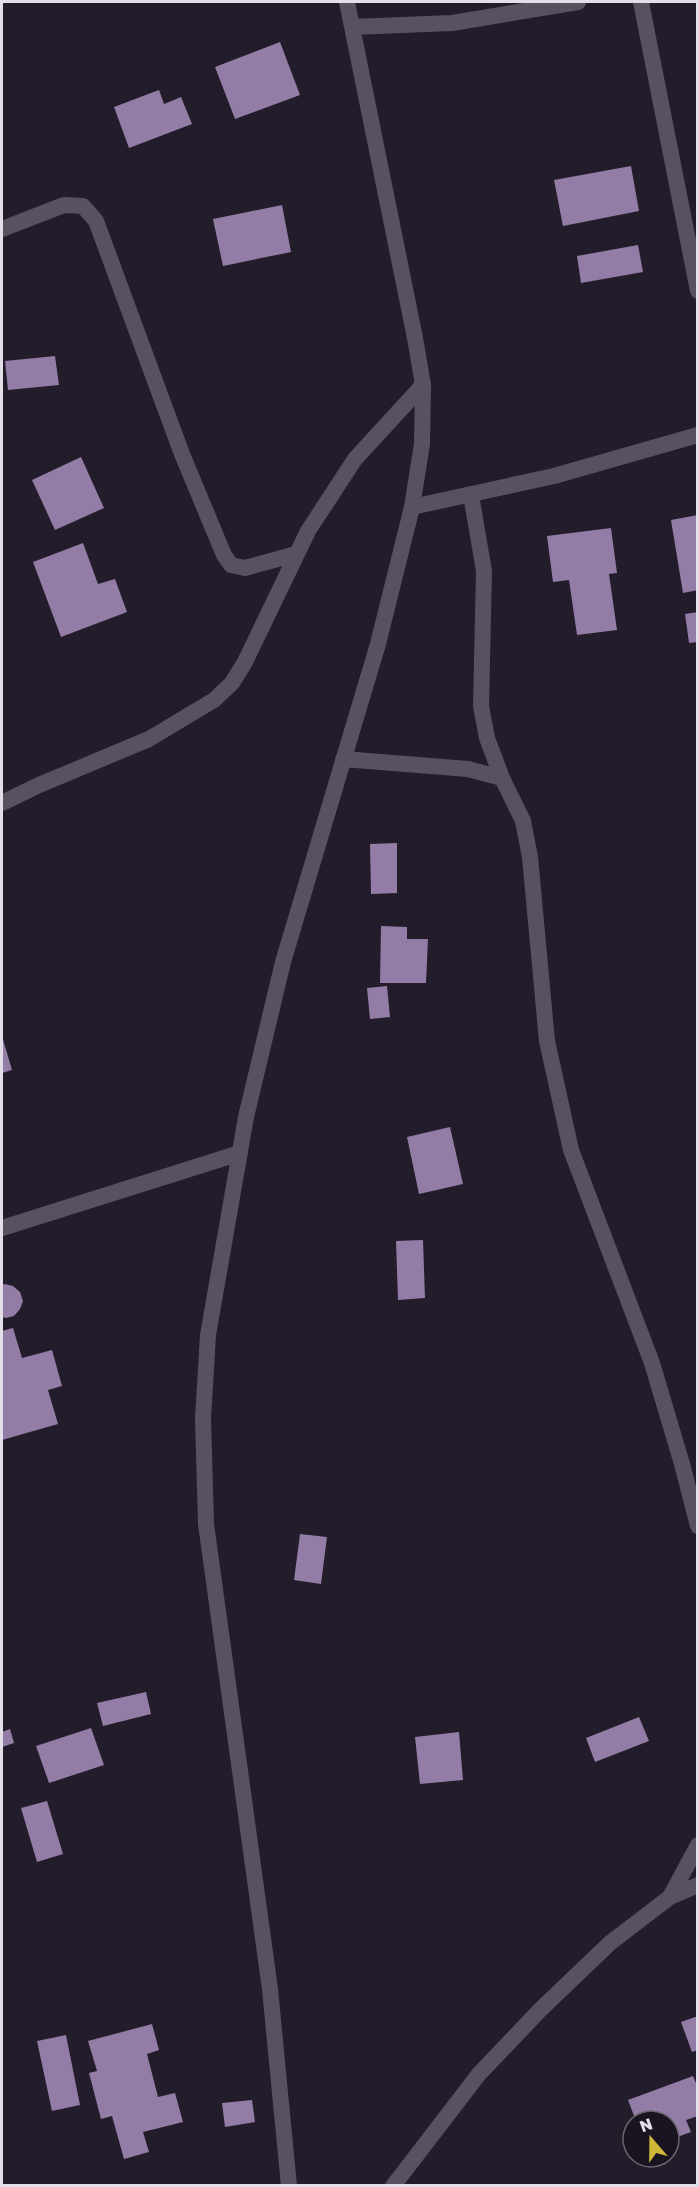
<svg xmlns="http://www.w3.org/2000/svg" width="699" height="2187" font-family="'Golos Text',sans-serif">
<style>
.building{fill:#937da6}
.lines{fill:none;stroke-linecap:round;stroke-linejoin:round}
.service{stroke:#595160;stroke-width:16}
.minor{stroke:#595160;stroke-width:16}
</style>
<rect width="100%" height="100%" fill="#231c2a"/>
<path class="building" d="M280,42L300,95L235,119L215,67Z
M159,90L164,104L181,97L192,124L129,148L114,107Z
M631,166L639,211L563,226L554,180Z
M282,205L291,252L223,266L213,219Z
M638,245L643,272L581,283L577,256Z
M55,356L59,385L8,390L5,361Z
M81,457L104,508L55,530L32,480Z
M698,515V590L683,593L671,520Z
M611,528L617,573L609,574L617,630L577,635L569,580L553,582L547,536Z
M83,543L98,584L115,579L127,612L61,637L33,562Z
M698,612V642L689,643L685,614Z
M397,843V893L371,894L370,844Z
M381,926L407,927V939H428L426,983H380Z
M387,986L390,1017L370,1019L367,988Z
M2,1036L12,1070L2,1073Z
M450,1127L463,1184L419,1194L407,1137Z
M423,1240L425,1298L398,1300L396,1241Z
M5,1284L13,1286L20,1292L23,1301L20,1309L14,1316L6,1318L2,1317V1285Z
M13,1328L22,1358L52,1350L62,1386L48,1390L58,1424L2,1440V1331Z
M300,1534L327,1537L321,1584L294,1580Z
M146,1692L151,1714L103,1726L97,1703Z
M639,1717L649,1741L595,1762L586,1738Z
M91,1728L104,1765L49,1783L36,1746Z
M10,1729L14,1743L2,1747V1732Z
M459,1732L463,1780L420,1784L415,1737Z
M47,1801L63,1854L37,1862L21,1808Z
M698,2016V2050L692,2052L681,2022Z
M152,2024L159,2050L147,2054L158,2097L175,2093L183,2122L143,2132L149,2152L124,2159L112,2116L101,2119L89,2073L97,2071L88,2041Z
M66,2035L80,2105L52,2111L37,2041Z
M693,2076L698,2088V2116L686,2120L691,2132L669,2140V2121H636L628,2100Z
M252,2100L255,2122L225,2127L222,2103Z"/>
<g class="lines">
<path class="service" d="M2,229L64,205L83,206L96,221L182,454L224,555L231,565L245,568L296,554
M2,803L39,785L149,739L214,700L232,683L245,662L308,531L355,459L423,385"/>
<path class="minor" d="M641,2L698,291
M352,27L452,23L578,2
M471,495L484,571L481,706L487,738L502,778L523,821L530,857L547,1041L571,1150L652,1363L682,1464L698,1526
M412,507L554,476L698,435
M343,759L468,769L502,778
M2,1228L240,1153
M670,1897L698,1845
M289,2186L270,1989L206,1524L203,1419L208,1335L246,1117L283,962L378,644L412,507L422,444L423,385L415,338L347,2
M393,2186L479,2074L541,2009L610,1943L670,1897L698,1885"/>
</g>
<rect width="699" height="2187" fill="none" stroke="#e3dee8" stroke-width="6"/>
<g transform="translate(651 2139) rotate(340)"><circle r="28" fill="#1a1320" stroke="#6a6470" stroke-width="1.5"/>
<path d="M0-4.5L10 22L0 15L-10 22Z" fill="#cfb837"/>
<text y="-9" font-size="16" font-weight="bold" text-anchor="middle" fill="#e3dee8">N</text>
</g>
</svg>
